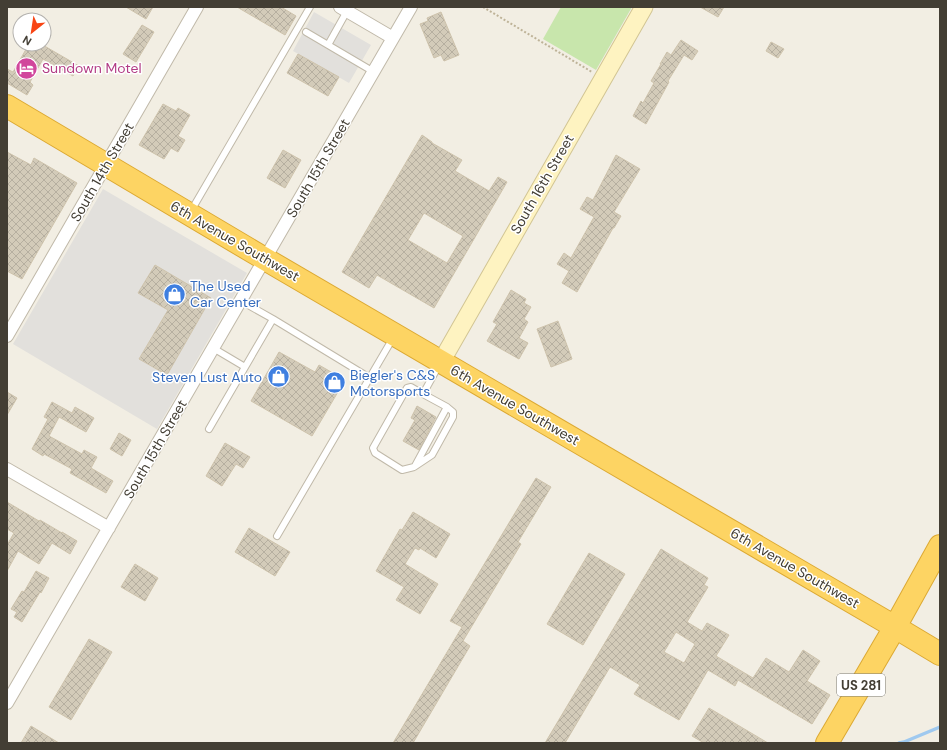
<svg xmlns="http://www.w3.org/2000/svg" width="947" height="750" font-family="'DM Sans',sans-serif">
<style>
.park{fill:#c8e6ac}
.parking{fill:#e2e0dc;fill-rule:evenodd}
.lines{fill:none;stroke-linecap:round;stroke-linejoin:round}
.stream{stroke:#9fc9ef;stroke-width:3.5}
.building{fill:url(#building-cross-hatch);stroke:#cec3ac;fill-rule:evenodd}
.lane-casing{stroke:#c0b9a9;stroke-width:8}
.street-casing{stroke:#c0b9a9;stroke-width:14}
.secondary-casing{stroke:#d2c593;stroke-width:19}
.highway-casing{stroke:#dca933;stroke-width:24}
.path{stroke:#beb398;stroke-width:2;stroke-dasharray:2 2;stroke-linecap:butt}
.lane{stroke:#fff;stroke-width:6}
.street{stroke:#fff;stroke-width:12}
.secondary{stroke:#fef3c1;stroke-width:17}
.highway{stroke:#fdd463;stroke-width:22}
.labels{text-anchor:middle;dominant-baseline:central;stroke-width:3;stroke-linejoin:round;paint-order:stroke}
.shield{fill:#fff;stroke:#7b7871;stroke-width:1}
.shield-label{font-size:13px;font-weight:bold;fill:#433e34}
.hotel-label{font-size:14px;fill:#b23c85;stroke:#fff;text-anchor:start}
.street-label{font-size:14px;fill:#433e34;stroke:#fff}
.shop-label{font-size:14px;fill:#366cbe;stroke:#fff;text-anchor:start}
</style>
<defs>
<pattern id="building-cross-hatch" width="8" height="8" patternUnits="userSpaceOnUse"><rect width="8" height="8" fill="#d3cbb9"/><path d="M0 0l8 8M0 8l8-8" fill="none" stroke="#b6afa0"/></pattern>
</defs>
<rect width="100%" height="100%" fill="#f2eee3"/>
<path class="park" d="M561,7H632L596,70L543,39Z"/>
<path class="parking" d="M314,12L371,45L349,83L293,51Z
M103,189L247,273L157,429L13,344ZM155,265L211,298L166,375L139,359L168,310L138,293Z"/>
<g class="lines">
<path class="stream" d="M899,743L904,742L940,727"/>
</g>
<path class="building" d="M126,7H153L146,19Z
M237,7H281L296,16L285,35Z
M700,7H724L718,17Z
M441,12L459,55L444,61L441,55L434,58L420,24L428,21L427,18Z
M142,25L154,32L136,62L123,54Z
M681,40L698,51L692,60L684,55L668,81L669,82L646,124L633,116L641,101L643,103L654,83L651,81L661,64H660L667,52L671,55Z
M771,42L784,49L778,58L766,51Z
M29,44H41L79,66L73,76L43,59L30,82L33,85L27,95L7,83V69L13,72Z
M298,54L339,77L328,96L287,73Z
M163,104L176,111L178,108L190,115L178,136L185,140L178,152L171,148L164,159L139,145Z
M422,135L432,142V143L462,160L455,171L489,191L498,177L507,182L434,308L377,275L369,288L342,272ZM424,213L463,236L447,263L408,240Z
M283,150L301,160L285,188L267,178Z
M7,152L31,165L34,158L77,183L22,279L7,271Z
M616,155L640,169L614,212L621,216L614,228H613L577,292L562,283L569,271L557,264L564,253L571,258L594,217L580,209L587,197L593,200Z
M155,265L211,298L167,375L139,359L168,310L138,293Z
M511,290L526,299L524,303L531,307L524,319L528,322L519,338L528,343L519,359L487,341L497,324L493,322Z
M558,321L572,359L551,367L537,329Z
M279,352L315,372L319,365L345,380L312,436L251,401Z
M7,392L17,398L7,415Z
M52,402L72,413L75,407L94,418L86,432L59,417L49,436L82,454L84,450L97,457L91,468L113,481L106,493L70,473L72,469L44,454L43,456L32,449L48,419L44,417Z
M417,406L436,417L419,450L403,441L415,420L411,418Z
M119,433L131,440L122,456L110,449Z
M225,443L250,457L243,468L236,464L222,486L206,476Z
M536,478L551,487L518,542L521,544L463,641L470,646L413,743H393L462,627L450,621Z
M7,502L39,521L40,520L62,533V532L77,541L70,554L52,543L39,564L18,551L7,571V545L14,533L7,529Z
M413,512L450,534L436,558L420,548L419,550L415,548L405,564L438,584L420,614L396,600L404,587L376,571L400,529L402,530Z
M249,528L290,552L275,576L235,552Z
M661,549L708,578L704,585L708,587L687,622L702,631L707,623L729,635L716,656L753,678L766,658L789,672L803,650L820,661L807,681L830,695L812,724L738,680L735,686L708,670L679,720L634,694L640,685L610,667L565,743H545ZM676,632L695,644L684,663L664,652Z
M589,553L625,574L583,645L547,624Z
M135,564L158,578L145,601L121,587Z
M36,571L49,578L41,593L40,592L22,622L14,617L17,612L11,609L22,591L24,592Z
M89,639L112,652L71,720L49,707Z
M709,708L768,743H704L692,736Z
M31,726L59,743H21Z"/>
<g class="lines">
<defs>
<path id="lane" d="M306,32L374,72
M328,45L347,11
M191,211L310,7
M241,301L273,319
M213,348L245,367
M423,394L447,407L453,412V417L432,455L414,467L402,470L375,453L373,448L407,388L411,387L423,394L439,365
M209,429L273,319L370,378
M415,466L447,407
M277,536L393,338"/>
<path id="street" d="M340,7L393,38
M7,336L197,7
M7,469L109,528
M7,703L411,7"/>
<path id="secondary" d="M441,362L644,7"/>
<path id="highway" d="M7,106L265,259L895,627L940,654
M827,743L895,627L940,546"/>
</defs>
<use href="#lane" class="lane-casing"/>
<use href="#street" class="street-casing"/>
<use href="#secondary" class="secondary-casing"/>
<use href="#highway" class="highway-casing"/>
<path class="path" d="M483,7L592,72"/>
<use href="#lane" class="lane"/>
<use href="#street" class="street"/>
<use href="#secondary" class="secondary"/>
<use href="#highway" class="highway"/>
</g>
<defs>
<symbol id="hotel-disc" viewBox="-11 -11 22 22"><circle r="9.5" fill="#d1479c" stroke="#fff"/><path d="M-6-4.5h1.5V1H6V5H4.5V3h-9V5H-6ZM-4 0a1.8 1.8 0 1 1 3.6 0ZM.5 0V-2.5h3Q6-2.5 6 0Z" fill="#fff"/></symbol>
<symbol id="shop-disc" viewBox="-11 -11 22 22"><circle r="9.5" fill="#3f7fe0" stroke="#fff"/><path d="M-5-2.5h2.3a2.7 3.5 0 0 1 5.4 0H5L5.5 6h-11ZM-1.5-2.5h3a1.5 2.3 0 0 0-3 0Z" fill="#fff"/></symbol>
</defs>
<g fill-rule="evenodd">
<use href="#hotel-disc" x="14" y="56" width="25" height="25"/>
<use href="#shop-disc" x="162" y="282" width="25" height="25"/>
<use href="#shop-disc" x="266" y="364" width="25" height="25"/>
<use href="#shop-disc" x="322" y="370" width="25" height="25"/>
</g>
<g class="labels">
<rect class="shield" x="837" y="674" width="48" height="22" rx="3"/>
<g class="shield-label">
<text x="861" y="685">US 281</text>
</g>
<g class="hotel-label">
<text x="42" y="68">Sundown Motel</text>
</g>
<g class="street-label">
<text transform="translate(318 168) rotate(-60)">South 15th Street</text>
<text transform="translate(102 172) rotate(-60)">South 14th Street</text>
<text transform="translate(542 184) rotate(-60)">South 16th Street</text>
<text transform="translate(235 241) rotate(30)">6th Avenue Southwest</text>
<text transform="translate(515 405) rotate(30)">6th Avenue Southwest</text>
<text transform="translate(155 449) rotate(-60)">South 15th Street</text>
<text transform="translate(795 568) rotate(30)">6th Avenue Southwest</text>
</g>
<g class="shop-label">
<text x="190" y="286">The Used<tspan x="190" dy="16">Car Center</tspan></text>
<text x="350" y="375">Biegler's C&amp;S<tspan x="350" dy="16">Motorsports</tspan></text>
<text x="262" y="377" text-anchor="end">Steven Lust Auto</text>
</g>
</g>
<rect width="947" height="750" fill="none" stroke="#433e34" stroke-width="16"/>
<g transform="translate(32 32) rotate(210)"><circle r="19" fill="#ffffff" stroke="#b4b2ae"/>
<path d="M0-3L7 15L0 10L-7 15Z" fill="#f84514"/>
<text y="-6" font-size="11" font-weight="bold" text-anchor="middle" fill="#433e34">N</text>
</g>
</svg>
